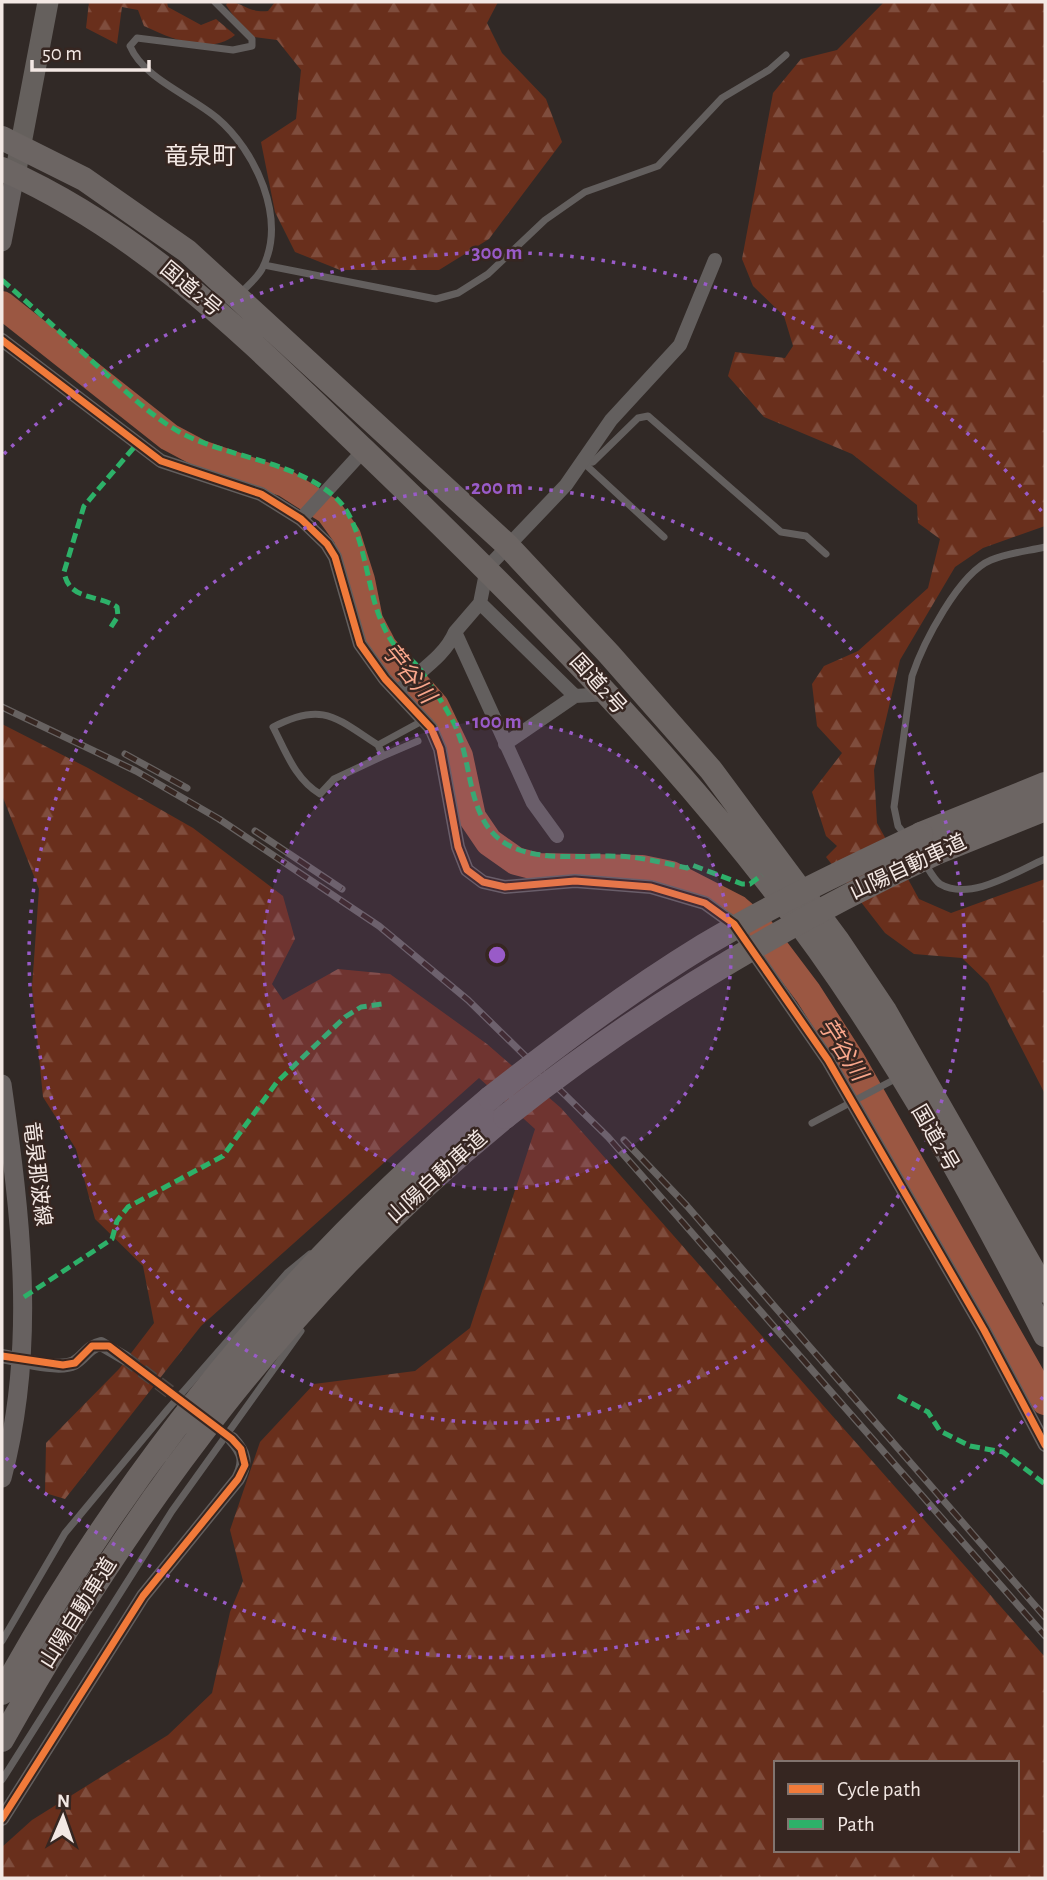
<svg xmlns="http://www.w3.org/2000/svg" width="1047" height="1880" font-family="'Alegreya Sans','Noto Sans JP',sans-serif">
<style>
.forest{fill:url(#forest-firs);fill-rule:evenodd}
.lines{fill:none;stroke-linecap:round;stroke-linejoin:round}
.river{stroke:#9b5742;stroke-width:28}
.street-tunnel{stroke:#4e4642;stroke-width:14;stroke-dasharray:14 7;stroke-linecap:butt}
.lane{stroke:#635f5e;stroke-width:7}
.street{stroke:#635f5e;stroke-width:14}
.secondary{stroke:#676160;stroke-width:19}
.primary{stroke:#65605d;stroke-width:21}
.highway{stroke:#6c6563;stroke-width:24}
.rail-casing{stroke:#676261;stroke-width:7}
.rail{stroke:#362621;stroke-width:4.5;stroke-dasharray:13;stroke-linecap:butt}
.highway-bridge{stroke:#6c6563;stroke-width:24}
.quiet{stroke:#2db169;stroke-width:5;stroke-dasharray:10 5;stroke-linecap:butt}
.cycleway-casing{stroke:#362621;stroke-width:11}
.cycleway{stroke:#f17a3a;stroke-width:7}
.ring{fill:none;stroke:#995bc8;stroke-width:3.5;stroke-dasharray:3.5 7}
.labels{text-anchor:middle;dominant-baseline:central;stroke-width:5;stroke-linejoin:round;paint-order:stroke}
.street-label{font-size:21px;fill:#f3e8e4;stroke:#362621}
.water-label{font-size:23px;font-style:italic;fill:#faa78c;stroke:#362621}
.quarter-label{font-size:24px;fill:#f3e8e4;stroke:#362621}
.centre{fill:#995bc8;stroke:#362621;stroke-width:3.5}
.ring-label{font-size:21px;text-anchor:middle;font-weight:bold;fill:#995bc8;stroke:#362621;stroke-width:5;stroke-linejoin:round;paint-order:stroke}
</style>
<defs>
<pattern id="forest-firs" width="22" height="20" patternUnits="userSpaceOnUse" patternTransform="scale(1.75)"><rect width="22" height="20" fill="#692f1c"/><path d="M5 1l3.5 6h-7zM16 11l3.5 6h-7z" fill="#7f4d3d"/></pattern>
</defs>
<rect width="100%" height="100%" fill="#312926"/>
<path class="forest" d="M89,2H167L168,7L201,25L216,19L235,35C209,56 170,38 144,26L138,10L122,7L117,44L86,28Z
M228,2C244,2 247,13 268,11L275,2H498L487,23L502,53L546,99L562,142L489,239L439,270H340L295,252L275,212L261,142L296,119L301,70L277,40L247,36L226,5Z
M884,2H1045V526L983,548L955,567L900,660L874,770L877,823L919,899L951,913L1045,879V1094L988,983L962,958L914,954L885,933L826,857L837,846L826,836L812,792L842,753L817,726L812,684L824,666L858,651L928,588L940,539L918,523L917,505L852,454L764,417L728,376L735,352L785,358L793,346L784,316L753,286L742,259L773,93L801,59L837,50Z
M2,724L88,768L193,828L283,896L295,939L272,984L283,1000L338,969L390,974L487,1044L561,1108L1045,1657V1878H2V1847L32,1820L168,1735L212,1693L230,1612L243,1581L230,1530L260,1442L314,1384L415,1371L470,1328L535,1129L479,1078L201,1326L65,1499L45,1493L46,1443L119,1369L154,1323L143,1266L95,1219L76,1149L43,1097L32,987L39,889L2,795ZM776,1763H1017V1850H776Z"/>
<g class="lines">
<path class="river" d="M2,305L169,437L201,454L285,483L329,511L347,536L361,580L369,620L383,647L435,706L459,756L472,817L489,842L516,861L539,867L642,869L671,875L737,909L759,928L808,993L851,1060L1045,1401"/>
<path class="street-tunnel" d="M125,1358L189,1406"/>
<path class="lane" d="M215,2L252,39V46L233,50L137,38L130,46C144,79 190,95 217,118C255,150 288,219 262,269C257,278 248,285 241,293
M264,265L436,299L458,293L488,274L545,220L585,192L658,166L722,98L769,70L786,55
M581,464L593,462L638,418L648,416L781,532L806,536L826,554
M586,465L664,537
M378,745L383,756L334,779L320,794C295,779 286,752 273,727C323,701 336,718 378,745L424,720
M383,756L418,741
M905,835L898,826L894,807L912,676C923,643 959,573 991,560C1008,553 1028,551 1045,547
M924,862C928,868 934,880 940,884C971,902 1017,871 1045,859
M812,1123L899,1077
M2,1641L65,1533L168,1409L287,1273L310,1254
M2,1780L172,1511L301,1331"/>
<path class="street" d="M2,340L161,461L261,494L301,519L327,544L335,557L360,644L385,679L431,728L440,749L458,847L467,870L483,882L505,887L575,881L651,887L705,903L734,924L828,1060L984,1330L1045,1445
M301,519L364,450
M480,603L455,632L533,803L557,836
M398,692C417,672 444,658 455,632
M608,694L575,696L480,603L487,568L566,485L611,420L680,345L715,260
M505,744L575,696
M2,1356C19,1359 58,1371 74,1363C85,1357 87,1347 101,1344L125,1358
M2,1819L143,1596L238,1479C247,1462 245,1453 232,1439"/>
<path class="secondary" d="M2,242L15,175
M2,1084C21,1217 37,1347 2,1478"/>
<path class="primary" d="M15,175L48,2"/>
<path class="highway" d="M2,138L84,179L187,251L507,545L609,654L711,770L838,941L885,1011L1045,1291
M2,169C148,234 250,341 364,450C527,607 687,766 819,950C905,1071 978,1204 1045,1335
M921,834L1045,784
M934,854L1045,809
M2,1693C128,1466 292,1265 490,1098
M2,1740C134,1504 294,1289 505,1117"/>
<defs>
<path id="rail" d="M2,707L136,771L219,819L379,926L468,1000L608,1137L1045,1636
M125,754L187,788
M255,831L342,889
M624,1140L687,1206L1045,1617"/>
</defs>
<use href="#rail" class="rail-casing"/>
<use href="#rail" class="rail"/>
<path class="highway-bridge" d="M490,1098C559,1044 628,992 703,946C773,904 847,869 921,834
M505,1117C638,1011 779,926 934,854"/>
<path class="quiet" d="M2,280C36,310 70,341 104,372C129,394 153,418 183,434C230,458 300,462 338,500C364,526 366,584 380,618C385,630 390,641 399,650C406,657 417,663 422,672C431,686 442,701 450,716C470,749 466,789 484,821C512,871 583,852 630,857C649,859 669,864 687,868L692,865L742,884H750L762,875
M111,627L118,616L117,607C98,594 69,601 64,572L84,506L136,445
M24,1297L112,1239L117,1221L128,1207L223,1156L277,1082L345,1017L361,1007L382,1004
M898,1396L928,1412L940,1431L970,1446L1003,1452L1045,1484"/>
<defs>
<path id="cycleway" d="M2,340L161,461L261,494L301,519L327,544L335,557L360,644L385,679L431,728L440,749L458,847L467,870L483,882L505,887L575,881L651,887L705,903L734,924L828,1060L984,1330L1045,1445
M2,1356L63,1365L75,1363L92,1346H109L232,1439L241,1449L245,1465L238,1479L143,1596L2,1819"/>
</defs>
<use href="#cycleway" class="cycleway-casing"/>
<use href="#cycleway" class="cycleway"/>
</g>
<circle cx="497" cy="955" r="234" fill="#995bc8" fill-opacity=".12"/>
<g class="ring">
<circle cx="497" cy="955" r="234"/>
<circle cx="497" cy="955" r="468"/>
<path d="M1043 1397A703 703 0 0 1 4 1456M4 454A703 703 0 0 1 1043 513"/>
</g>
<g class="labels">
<g class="street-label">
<text transform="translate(191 289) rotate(40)">国道2号</text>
<text transform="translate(598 684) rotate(48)">国道2号</text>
<text transform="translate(908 867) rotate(-25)">山陽自動車道</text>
<text transform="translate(935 1138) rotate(60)">国道2号</text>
<text transform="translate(37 1174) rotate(83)">竜泉那波線</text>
<text transform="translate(437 1177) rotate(-42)">山陽自動車道</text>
<text transform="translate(78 1613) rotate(-58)">山陽自動車道</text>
</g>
<g class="water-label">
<text transform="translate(408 674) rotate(51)">苧谷川</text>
<text transform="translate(842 1050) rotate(57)">苧谷川</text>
</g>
<g class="quarter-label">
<text x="200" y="157">竜泉町</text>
</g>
</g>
<circle cx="497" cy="955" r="10" class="centre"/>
<g class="ring-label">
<text x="497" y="259">300 m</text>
<text x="497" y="494">200 m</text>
<text x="497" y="728">100 m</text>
</g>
<rect width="1047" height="1880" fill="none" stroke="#f3e8e4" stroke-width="7"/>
<rect x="774" y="1761" width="245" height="91" fill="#362621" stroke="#82746f" stroke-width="2"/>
<rect x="788" y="1784" width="35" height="10" fill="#f17a3a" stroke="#82746f" stroke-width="2"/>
<text x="837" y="1796" font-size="21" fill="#f3e8e4">Cycle path</text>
<rect x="788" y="1819" width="35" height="10" fill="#2db169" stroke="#82746f" stroke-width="2"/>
<text x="837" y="1831" font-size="21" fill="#f3e8e4">Path</text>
<g transform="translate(63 1817) rotate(2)" stroke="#362621" stroke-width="5" paint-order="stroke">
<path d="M0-5L12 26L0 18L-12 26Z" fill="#f3e8e4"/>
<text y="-10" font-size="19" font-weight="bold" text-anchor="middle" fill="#f3e8e4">N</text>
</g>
<path d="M32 60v10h117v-10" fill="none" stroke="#f3e8e4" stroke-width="3.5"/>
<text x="42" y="60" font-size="21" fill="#f3e8e4" stroke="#362621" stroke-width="5" paint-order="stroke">50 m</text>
</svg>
